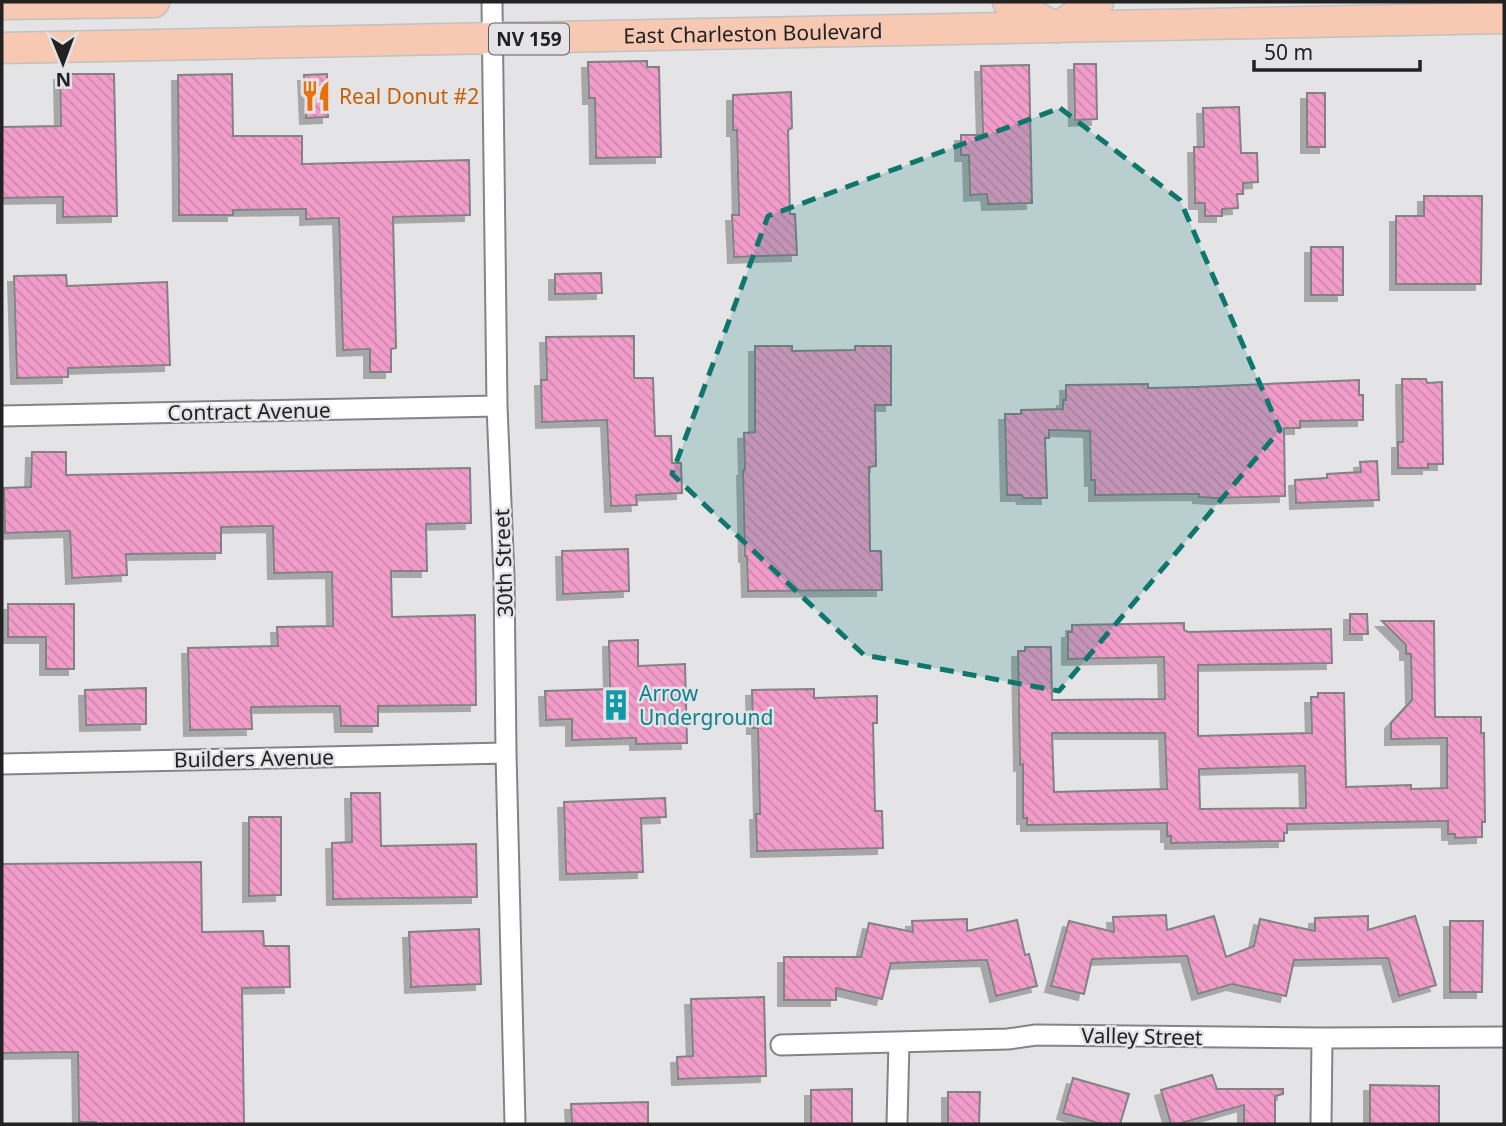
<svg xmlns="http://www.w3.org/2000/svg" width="1506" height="1126" font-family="'Noto Sans',sans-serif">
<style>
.building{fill:url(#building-back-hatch);stroke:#838283;stroke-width:2;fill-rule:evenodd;filter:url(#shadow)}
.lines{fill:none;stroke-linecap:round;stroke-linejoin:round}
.street-casing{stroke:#838485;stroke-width:23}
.primary-casing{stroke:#c1c1c1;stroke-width:33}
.street{stroke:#fff;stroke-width:19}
.primary{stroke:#f8c9b2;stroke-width:30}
.marked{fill:#0f766e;fill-opacity:0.2;stroke:#0f766e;stroke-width:5;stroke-dasharray:14 9;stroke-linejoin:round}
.labels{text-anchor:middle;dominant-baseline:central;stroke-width:5;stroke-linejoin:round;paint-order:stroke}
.shield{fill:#e4e4e6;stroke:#5c5c5e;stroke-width:2}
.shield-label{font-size:19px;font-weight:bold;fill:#222223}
.street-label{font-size:21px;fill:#222223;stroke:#e4e4e6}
.food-label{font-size:21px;fill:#c56008;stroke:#e4e4e6;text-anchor:start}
.culture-label{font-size:21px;fill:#0d838f;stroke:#e4e4e6;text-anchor:start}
</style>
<defs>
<pattern id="building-back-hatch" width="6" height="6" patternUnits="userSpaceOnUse" patternTransform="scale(1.75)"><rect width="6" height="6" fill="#f19cc9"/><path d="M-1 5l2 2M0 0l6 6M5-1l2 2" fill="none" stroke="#ce86ac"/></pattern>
<filter id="shadow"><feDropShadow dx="-6" dy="6" stdDeviation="0" flood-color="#0004"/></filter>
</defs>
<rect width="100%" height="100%" fill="#e4e4e6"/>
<path class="building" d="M647,61V67H659L661,157L596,158L595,98H589L588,62Z
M1074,64H1096L1097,119L1075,120Z
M1029,65L1032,203L988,204L987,194L970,195L969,155H961V135H983L981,66Z
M60,74H114L117,216L63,217V197L2,198V127L61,126Z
M232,74L233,136H302V164L469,160L470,215L393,217L396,348L391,349V372H370V349L343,350L339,218L306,219V209L233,210V215H179L178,75Z
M327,74L328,117L306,118L304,75Z
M791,92L792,128L788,130L790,214H795L797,255L734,257L732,215H739L737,130H733V95Z
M1307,93H1325V147H1307Z
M1239,107L1241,153H1257L1258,182L1243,183V194H1237L1238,208L1222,209V216H1205V203H1195L1194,147H1204L1203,108Z
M1424,196H1482L1481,284H1396V216H1424Z
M1311,247H1343V295H1311Z
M601,273L602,293L555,294V274Z
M66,275L67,286L167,282L170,365L68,368V377L17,378L14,276Z
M634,336V378H653L655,436H671L672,463H681L682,493L636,495L637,505L611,506L607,420L542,422L541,380H547L546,337Z
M755,346H792V351L855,350V346H891V405H875L876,466L869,467L870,551H881L882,590L748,591L747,556H745L743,470H745L744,433L755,432Z
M1402,379H1426L1427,383L1442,382L1443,464H1428V468H1398V442H1403Z
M1359,380V395H1363V420L1300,421V428H1284L1285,496L1215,498L1199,497V494L1095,495V480H1091L1090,431L1049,430V438H1045L1047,498H1023L1022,495H1007L1005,414H1021V410L1063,409V400H1066V385L1148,384V388L1196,387Z
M32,452H66V475L470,468L471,523L426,524L427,571H391L392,617L475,615L476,705L378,706V726H341L340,706L251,707L252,729L190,730L188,648L278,646L277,627L333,626L332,572L274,573L273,526L221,527V553L126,554L127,575L72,578L70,531L5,533L4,488L31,487Z
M1377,461L1379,500L1296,503L1295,480L1327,478V474L1361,472L1360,462Z
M628,549L629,591L563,594L562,551Z
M8,604H74V669H46V637H8Z
M1350,614H1367L1368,634H1350Z
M1382,621H1434L1435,717H1481V733H1484L1485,822H1482V837L1455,838V834H1448V821L1287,824V833H1284V841L1171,843V836H1167V823L1027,825V818H1023V764L1020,765L1018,651H1025V647H1051L1052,700L1165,699L1164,657L1068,659V632H1072V625L1184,623V630L1188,632L1331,629L1332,663L1198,665V736L1312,733L1311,697H1318V693H1344L1346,787L1411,785V789L1447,788V738L1391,739V723L1412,700L1411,654H1406V645ZM1052,733H1165L1167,789L1054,792ZM1305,766L1306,808L1200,809L1199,769Z
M638,640V666L685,664L687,743L636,744V738L572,740V719L546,720L545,691L610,689L609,641Z
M146,688V724L86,725L85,690Z
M814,689V698L877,696V723H873L875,811H882L883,848L757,851L756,814H760L758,728H753L752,690Z
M351,793H380L381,846L476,844L477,897L333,899L332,843L352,842Z
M665,798L666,817L641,818L643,872L566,874L564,802Z
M249,817H281V895L249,896Z
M201,862L202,932L263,931L264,946H289L290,987L242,988L244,1124H96V1122H79L78,1052L2,1053V864Z
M1166,915L1167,930L1214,916L1226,957L1254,946L1260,919L1315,931V918L1368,916V930L1415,916L1436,985L1399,996L1388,958L1294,960L1286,996L1232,984L1198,994L1187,956L1092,959L1084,994L1051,986L1069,921L1114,932L1113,917Z
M967,919V931L1017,920L1025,955L1029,954L1037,986L996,996L987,960L891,963L882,999L836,988V1000H784V957H861L869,923L913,932L912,921Z
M1450,921H1483L1482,992H1450Z
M479,929L481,984L411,987L409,932Z
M764,997L766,1076L678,1079L677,1057L693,1056L691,999Z
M1212,1075L1217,1089H1283V1094L1275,1096V1124H1244V1105L1178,1124H1171L1161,1090Z
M1073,1078L1129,1094L1120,1124H1102L1063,1113Z
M1370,1085L1439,1086V1124H1370Z
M852,1089V1124H811V1090Z
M948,1092H980L979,1124H948Z
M648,1102V1124H572L571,1104Z"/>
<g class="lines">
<defs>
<path id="street" d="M492,2L497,406L504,577L506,753L515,1124
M2,416L497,406
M2,764L506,753
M781,1045L1008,1039L1036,1035L1322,1038L1504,1037
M897,1124L899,1042
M1321,1124L1322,1038"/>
<g id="primary">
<path d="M1008,2L1053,26"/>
<path d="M2,4L154,2"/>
<path d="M1057,27L1098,2"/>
<path id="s1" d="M2,48L1504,18"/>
</g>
</defs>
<use href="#street" class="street-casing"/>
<use href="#primary" class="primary-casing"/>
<use href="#street" class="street"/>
<use href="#primary" class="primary"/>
</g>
<path class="marked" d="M1060,108L1180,200L1280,430L1059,691L864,655L672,474L768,216Z"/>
<defs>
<symbol id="restaurant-bare" viewBox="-9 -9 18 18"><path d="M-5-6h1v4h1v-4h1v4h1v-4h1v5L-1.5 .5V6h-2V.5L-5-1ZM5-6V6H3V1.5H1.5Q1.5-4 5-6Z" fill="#e8710a" stroke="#e4e4e6" stroke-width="2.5" paint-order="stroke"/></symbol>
<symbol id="building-bare" viewBox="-9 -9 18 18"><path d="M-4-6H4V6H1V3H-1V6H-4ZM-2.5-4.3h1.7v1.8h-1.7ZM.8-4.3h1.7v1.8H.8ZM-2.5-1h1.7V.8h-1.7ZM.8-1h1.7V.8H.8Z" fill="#0f9aa8" stroke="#e4e4e6" stroke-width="2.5" paint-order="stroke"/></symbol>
</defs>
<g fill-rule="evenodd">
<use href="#restaurant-bare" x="294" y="74" width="44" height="44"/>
<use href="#building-bare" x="594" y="683" width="44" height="44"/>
</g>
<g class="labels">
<rect class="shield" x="489" y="23.5" width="80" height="31" rx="5"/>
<g class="shield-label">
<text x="529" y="39">NV 159</text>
</g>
<g class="street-label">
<text stroke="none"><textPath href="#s1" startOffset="751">East Charleston Boulevard</textPath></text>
<text transform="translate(249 411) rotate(-1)">Contract Avenue</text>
<text transform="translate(503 563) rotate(-92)">30th Street</text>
<text transform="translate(254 758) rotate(-1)">Builders Avenue</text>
<text transform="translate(1142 1036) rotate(1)">Valley Street</text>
</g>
<g class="food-label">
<text x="339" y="96">Real Donut #2</text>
</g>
<g class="culture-label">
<text x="639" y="693">Arrow<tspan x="639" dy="24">Underground</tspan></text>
</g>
</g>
<rect width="1506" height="1126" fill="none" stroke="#222223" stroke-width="7"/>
<g transform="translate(63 63) rotate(179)" stroke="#e4e4e6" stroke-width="5" paint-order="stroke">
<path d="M0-5L12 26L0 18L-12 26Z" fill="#222223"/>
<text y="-10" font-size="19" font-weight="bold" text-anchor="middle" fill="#222223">N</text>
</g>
<path d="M1254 60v10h166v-10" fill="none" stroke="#222223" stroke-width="3.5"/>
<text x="1264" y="60" font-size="21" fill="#222223" stroke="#e4e4e6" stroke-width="5" paint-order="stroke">50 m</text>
</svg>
